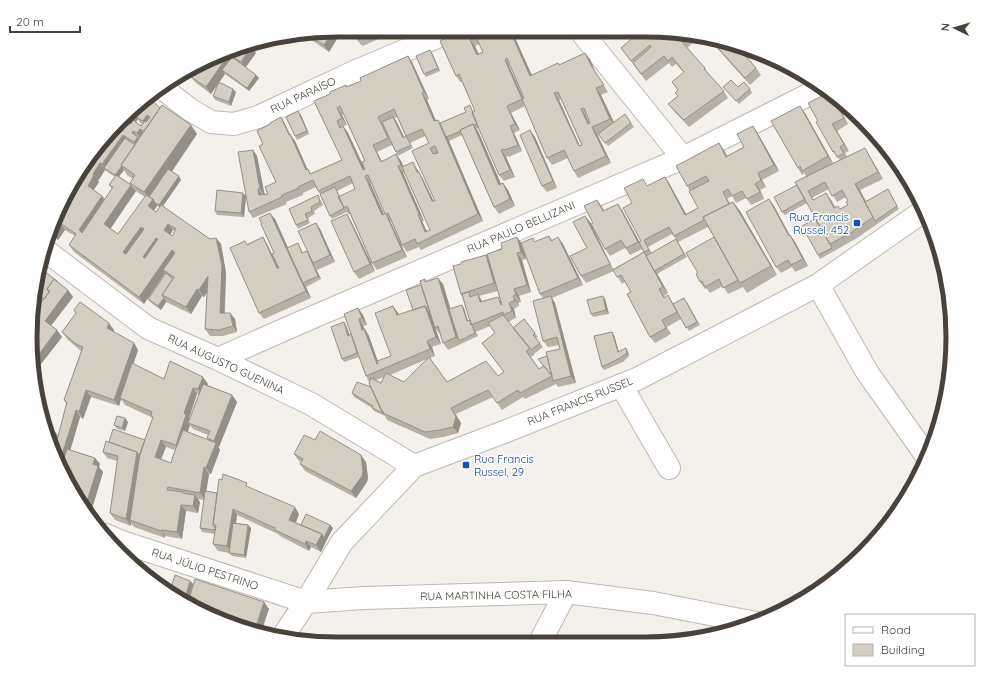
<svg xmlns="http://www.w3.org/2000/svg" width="983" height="674" font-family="Quicksand,sans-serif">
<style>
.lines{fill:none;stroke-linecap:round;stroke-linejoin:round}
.minor-casing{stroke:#bfb8af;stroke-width:24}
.minor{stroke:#fff;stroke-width:22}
.wall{fill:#b6b0a7;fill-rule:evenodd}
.shaded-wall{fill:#949088}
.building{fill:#d4cdc2;stroke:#949088;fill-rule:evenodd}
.transit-dot{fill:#1a4fb4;stroke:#fff;stroke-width:1.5}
.labels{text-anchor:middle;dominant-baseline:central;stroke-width:3;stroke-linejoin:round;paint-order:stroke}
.street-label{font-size:11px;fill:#48423a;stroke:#fff}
.transit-label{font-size:11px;fill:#164399;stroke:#fff;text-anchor:end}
.rim{fill:none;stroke:#48423a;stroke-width:5}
</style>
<rect width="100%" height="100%" fill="#f4f1ec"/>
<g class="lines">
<defs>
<path id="minor" d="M583,34L683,158
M161,87L189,109L211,122L234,124L258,117L354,72L449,32
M46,251L148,328L218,359L311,404L414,466
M818,285L867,372L928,458
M218,359L290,327L683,158L820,89
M621,385L669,468
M106,535L122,542L306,602L364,598L566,592L653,603L756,623
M282,638L306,602L342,542L414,466L504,432L637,379L818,285L925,210
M540,642L566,592"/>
</defs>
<use href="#minor" class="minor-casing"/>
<use href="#minor" class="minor"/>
</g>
<path class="wall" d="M345,30L384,31L387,35L363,46L361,45L356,38Z
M331,31L333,32L337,39L329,52L304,35Z
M477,35L532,75L558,63L559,65L590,59L596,74L608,92L601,95L614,122L625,114L634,127L608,146L598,134L601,132L597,134L611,163L578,178L574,171L568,158L552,165L547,158L525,106L511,113L520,130L514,133L522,151L509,157L508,156L506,157L515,177L504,181L499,175L479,128L476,129L478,131L501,184L503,183L508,190L515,206L499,214L494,207L462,135L449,141L483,221L421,250L419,247L407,252L402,245L391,221H390L407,257L377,270L372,263L350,214H348L347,212L332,219L330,216L320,194L316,187L303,193V195L286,202L287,204L253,218L249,212L253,150L257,156L264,194H268L276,182L263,144L270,124L281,117L285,124L290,134L295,141L307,169H308L311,174L342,160L330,94L346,85L347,87L361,81L408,56L412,62L429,99L427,100L436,121L438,120L440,123L472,109L474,112L475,111L462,82H460L456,76L440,41ZM479,44L483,52L478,54L475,46ZM509,66H510L524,98H523ZM561,99L582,145L580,146L559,100ZM344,114L365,161V169L348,133L343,126L347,125L342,115ZM587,115L590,123H589L586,116ZM397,117L406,136L404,138L394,118ZM425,136L429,143L435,201H433L423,179L417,169L403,166L401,161L396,154L382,161L377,152L392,145L398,156L413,148L410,143ZM405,172L430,230L427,231L422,221H424L403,173ZM353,183L355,189L340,196L337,191ZM370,183H371L385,214H384Z
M635,35L690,36L694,42L687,48L705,68L709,75L724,91L728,98L689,127L673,110L668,104L677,97L678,90L672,82L684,73L676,64L672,67L669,63L646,81L621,48L636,35Z
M706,36L755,53L748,59L756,68L761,75L750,85Z
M252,46L256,53L246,67L256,75L259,78L249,91L225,74L211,94L196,83L191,77L198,66Z
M432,53L440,71L426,77L424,74Z
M723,87H738L750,89L752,93L739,104Z
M236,92L231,106L215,100L213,96Z
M834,99L848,124L837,131L849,151L845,153L847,156L869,155L883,179L860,190L866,201L890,193L899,209L857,238L820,259L818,255L815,219L807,203L785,215L782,212L797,185L806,176L804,173L802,175L798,168L805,113L833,163L826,167L840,160L833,152L818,121ZM829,189L837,202L846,197L848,201V205L840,209L835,207L831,200H814L812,198Z
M146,101L160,108L191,125L197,134L172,172L181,180L163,206L210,239L216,238L221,244L226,273L225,313H230L235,319L237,332L223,336H210L205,329L207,292L204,297L202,296L191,314L166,302L161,310L150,302L148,299L166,273H165L144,304L74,252L69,245L75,236L65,230L58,240L50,234L53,220ZM138,119L140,123L142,124L141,126L136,122ZM105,170L115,177L109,185L112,189L105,199L94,190L99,182L98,181ZM124,170L127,175L133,179L130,183L137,192L145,197L118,234L110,228L136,191L131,185L119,176ZM157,206L159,207L156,212L154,211ZM173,230L175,231L172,236L170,235Z
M842,105L862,119L853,123L848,116Z
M301,115L309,134L297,140L295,136Z
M753,126L757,132L779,171L762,180L766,187L760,190L764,199L751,205L746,198L736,203L732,196L727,199L730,203L733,202L740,211L777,275L747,293L743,287L728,294L723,286L710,293L706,288L705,289L700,282L698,273L714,237L708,227L678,242L687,257L657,274L668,293L664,296L665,297L674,304L687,302L700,325L689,331L681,319L667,327L671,334L655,343L650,337L631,292L625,282L622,284L614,271L586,283L581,276L587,248L590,222L613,269L644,252L646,256L642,249L630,255L625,248L610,256L605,249L593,223L597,200L604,211L622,210L639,242L641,241L632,203L648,186L665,177L669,183L686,214L698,208L690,191L687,186L724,150L727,156L744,147ZM672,234L676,239L652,253L648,247Z
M530,130L535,137L557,188L547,192L542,186Z
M318,195L323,205L314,211L315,214L308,218L310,223L298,229L296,225Z
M246,196L244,217L217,215L215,211Z
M774,206L790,235L795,242L808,266L795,272L792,267L781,273L776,267Z
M347,214L351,221L375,271L359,279L354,272Z
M275,219L288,248L300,247L303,253L308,252L316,223L320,229L335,262L317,270L314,265L321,279L306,287L311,298L264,319L259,313L247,244L263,237L267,244L279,268L274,253Z
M549,236L552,240L563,244L583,285L552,298L555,303L576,383L558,387L556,384L525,399L523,397L502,410L493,397L456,414L461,423L458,433L444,437L430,439L387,420L385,416L374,411L372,408L354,397L352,393L371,387L369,382L366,376L359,357L344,362L342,359L346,325L349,335L351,334L358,308L363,315L367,325L363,326L365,330L369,336L378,361L391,356L393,306L399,315L413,310L421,285L425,279L426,281L443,284L450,308H464L468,321L470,320L461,294V264L486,255L488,258L502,249L517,237L522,244L526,259L522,260L531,292L519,296L521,302L518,303L519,306L514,309L516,318L508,322L513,328L524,319L538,337L536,338L543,347L534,354V355L531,357L539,369L543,366L547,356L560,349L559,345L548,347L543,341V298L540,294L535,242ZM498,291L500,300L482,302L479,296ZM490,326L495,333L482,343L504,372L498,376L447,382L430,358L435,356L432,347L441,344L435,328L440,334L443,343L448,350L478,336L476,332ZM427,359L404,382L390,375ZM384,377L381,383L376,380Z
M42,268L44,271L57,281L59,283L68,290L73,297L51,326L62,337L34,373L31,317L43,300L36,294Z
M605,299L609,314L593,317L591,314Z
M74,310L114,330L113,332L134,343L138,350L133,364L164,379L208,384L207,385L232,395L237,402L219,447H218L220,450L211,474H209L206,491L217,493L250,488L299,514L296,523L301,525H330L333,528L321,552L311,547L309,551L280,536L278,534L237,515L236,523L248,525L251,528L246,558L232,556L229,553L218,551L213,544L215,534L202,532L200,528L204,500L197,499L200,502L198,513L186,511L182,539L165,536V538L134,527L131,523V526L115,520L110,513L117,461L107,458L103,452L109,442L145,440L153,419L151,417L125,405L121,399L119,406L91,397L83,419L80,417L70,450L95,458L100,464L99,467L103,472L91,512L86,510L71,490L55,432L58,436L66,404L64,400L81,351L67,339L62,332L76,313ZM197,394L199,395L190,419L189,418ZM190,425L193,429L208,435L207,438L209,441L188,432ZM166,447L175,450L171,463L161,460Z
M614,335L619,352H628L629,356L623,362L604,370L602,367Z
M125,418L128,422L125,431L117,429L114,425Z
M315,440L361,455L366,462L368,478L367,482L356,498L305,471L300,464L301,462L299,461L294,454Z
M190,581L193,584L188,601L184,600L170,590Z
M190,596L264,602L269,609L194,602Z"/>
<path class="shaded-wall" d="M333,32L337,39L329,52L324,45Z
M511,33H513L535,82L530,76Z
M470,40L475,46L482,61L477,55Z
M252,46L256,53L245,68L241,62Z
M430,50L432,53L440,71L438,68Z
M585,53L590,59L596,74L608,92L592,67Z
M229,54L234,60L222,70L225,74L211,94L206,87Z
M408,56L412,62L429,99L424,92Z
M505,60L509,66L527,106L522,99Z
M256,75L259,78L249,91L247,88Z
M596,88L601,95L615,125L610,119Z
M233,89L236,92L231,106L229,102Z
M422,93L427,100L439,128L434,121Z
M554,93L559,100L583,153L579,146Z
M832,98L834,99L848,124L844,118Z
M146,101L149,104L136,117L138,119L132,127L130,124Z
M507,106L511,113L520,130L515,124Z
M800,106L805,113L833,163L828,156Z
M337,108L342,115L347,125L342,118Z
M581,109L586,116L593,131L588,124Z
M298,111L301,115L309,134L307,131Z
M147,115L152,122L148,128L143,121Z
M281,117L285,124L293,142L289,135Z
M393,117L396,120L406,141L403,138Z
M438,120L443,127L483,221L478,214Z
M473,124L478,131L504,191L499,185Z
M832,124L837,131L849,151L844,144Z
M191,125L197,134L152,200L149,198L144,192Z
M343,126L348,133L368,176L363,170Z
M510,126L514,133L522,151L518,145Z
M753,126L757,132L779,171L774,165Z
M592,127L597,134L611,163L606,156Z
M140,129L145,135L142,140L137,133Z
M530,130L535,137L557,188L553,181Z
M133,131L142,144L137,146L134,142L132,133Z
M290,134L295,141L311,177L306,170Z
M123,135L128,141L104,168L102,164Z
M719,143L724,150L731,164L726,157Z
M373,145L377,152L385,168L381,162Z
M865,148L869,155L883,179L878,172Z
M253,150L257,156L265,196L260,189Z
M501,150L506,157L515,177L510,170Z
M396,154L401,161L406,172L401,165Z
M413,162L423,179L437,208L432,201Z
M100,163L105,170L98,181L99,182L92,192L88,186L93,174Z
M122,166L124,170L117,179L115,175Z
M398,166L403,173L424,221L419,214Z
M758,173L766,187L761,180Z
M179,176L181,180L161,209L159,205Z
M365,176L370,183L387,222L382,215Z
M665,177L669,183L690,221L685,215Z
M503,183L508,190L515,206L510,199Z
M755,184L760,190L764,199L760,192Z
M855,184L860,190L875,221L873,217Z
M131,185L136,191L109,231L104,224Z
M258,189L263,196L259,195Z
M723,192L727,199L734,211L729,205Z
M243,193L246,196L244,217L241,213Z
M826,193L831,200L839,215L834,208Z
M102,196L107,202L83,237L79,230Z
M153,199L157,206L152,213L148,206Z
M769,199L774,206L793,242L789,236Z
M597,200L602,207L608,218L603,211Z
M733,202L740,211L777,275L771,266Z
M618,204L622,210L643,248L638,242Z
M270,213L275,219L304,283H303L306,287L311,298L306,291Z
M347,214L351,221L375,271L370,264Z
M386,214L390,221L407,257L402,250Z
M418,214L422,221L430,239L425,232Z
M585,216L590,222L614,271L610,264Z
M60,223L65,230L58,240L53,233Z
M316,223L320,229L335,262L330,255Z
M168,224L173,230L169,237L164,230Z
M141,227L146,234L128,259L123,252Z
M790,235L795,242L808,266L803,259Z
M263,237L267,244L282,275L277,268Z
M517,237L522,244L526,259L521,252Z
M558,237L563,244L583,285L578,278Z
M156,238L161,245L147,263L143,257Z
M216,238L221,244L226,273L224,319L220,313Z
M172,250L176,257L163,270L165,273L144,304L139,297Z
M307,251L321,279L318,276Z
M644,252L649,259L668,293L663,287Z
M517,253L522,260L531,292L527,285Z
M486,255L490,261L499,290L494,283Z
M42,268L47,275L38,286Z
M208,276L213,282L204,297L199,290Z
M438,278L443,284L460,340L459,341L456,337Z
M197,289L202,296L191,314L186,307Z
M514,289L519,296L521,302L516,295Z
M68,290L73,297L49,328L45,321Z
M478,294L482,301L485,309L480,302Z
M513,296L518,303L519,306L515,300Z
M551,296L555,303L576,383L571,376Z
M603,296L605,299L609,314L606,310Z
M164,298L166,302L161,310L158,306Z
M39,300L44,306L35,315L33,313L35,317L31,323V317L33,308Z
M509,303L514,309L516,318L512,311Z
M462,305L464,308L469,325L467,321Z
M393,306L398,313L402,322L397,315Z
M425,306L430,313L441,344L436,337Z
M358,308L363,315L367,325L362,318Z
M230,313L235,319L237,332L233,326Z
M359,319L369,336L381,371L377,364L362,330Z
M344,322L346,325L351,339L348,336Z
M109,323L114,330L112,335L107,328Z
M57,330L62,337L34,373V361Z
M612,332L614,335L620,356L618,352Z
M427,341L432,347L435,356L430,349Z
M134,343L138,350L122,399L120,398L121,399L119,406L114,400Z
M626,348L628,352L629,356L627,353Z
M203,377L208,384L203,396L198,389Z
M36,380L40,387L36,394L35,381Z
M193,388L197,394L189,418L191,421L188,423L190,425L180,452L176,445L184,413Z
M86,390L91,397L83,419L79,412Z
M232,395L237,402L219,447L214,441Z
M451,408L461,423L458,433L453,427Z
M76,410L80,417L66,465L61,458Z
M125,418L128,422L125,431L122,428Z
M55,432L60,438L57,452L53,442Z
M161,440L166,447L159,464L155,457Z
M216,443L220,450L211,474L206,468Z
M137,452L141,458L130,520L131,523V526L126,519Z
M361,455L366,462L368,478L367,482L356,498L351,491Z
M95,458L100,464L99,467L103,472L91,512L86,505L93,464Z
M204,467L209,474L205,500L200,493Z
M195,495L200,502L198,513L193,506Z
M181,505L186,511L182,539L177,532Z
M295,507L299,514L294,526L289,520Z
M233,509L237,515L232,553L227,546Z
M248,525L251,528L246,558L244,555Z
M330,525L333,528L326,541L324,538Z
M161,530L165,536V538L161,531Z
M322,534L326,541L321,552L316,545Z
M306,541L311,547L309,551L305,544Z
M190,581L193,584L188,601L185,598Z
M264,602L269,609L261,633L255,630Z"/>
<path class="building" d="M350,30L378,31L358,40L356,38L358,36Z
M331,31L333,32L324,45L308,35Z
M459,32H474L475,35L482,32L511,33L530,76L558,63L559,65L585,53L592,67L604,85L596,88L610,119L592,127L606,156L574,171L564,150L547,158L522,99L507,106L515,124L510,126L518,145L505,150L504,149L501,150L510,170L499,175L472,113L475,111L459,74L456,76L440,41ZM476,37L483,52L477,55L470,40ZM507,58L524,98L522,99L505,60ZM558,92L582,145L579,146L554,93ZM584,108L590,123L588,124L581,109Z
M636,35L689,36L682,42L705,68L704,69L724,91L684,120L668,104L678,96L675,93L678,90L672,82L684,72L672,57L668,61L664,56L641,74L633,63L651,47L650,45L631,61L621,48Z
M708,37L747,50L743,53L756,68L745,78Z
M250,44L252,46L241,62L229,54L206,87L191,77L198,66L239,46Z
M430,50L438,68L424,74L416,56Z
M408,56L424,92L422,93L434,121L438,120L478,214L417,244L415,239L402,245L388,213L386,214L402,250L372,263L347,206L344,208L338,197L355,189L350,176L318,191L313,180L298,187L299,188L282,195V197L249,212L238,152L253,150L260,189H258L259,195L268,194L265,187L276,182L259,146L263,144L257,131L270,124V123L281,117L289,135L290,134L306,170L308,169L310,174L342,160L314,101L330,94V92L346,85V87L361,81L360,78ZM340,106L365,161L362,162L365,169L363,170L343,126L340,128L337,121L342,118L337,108ZM394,109L406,136L422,129L429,143L412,151L435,201H432L419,172H417L413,162L402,167L430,230L425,232L418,214H419L398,166L401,165L396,154L381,162L373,145L388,138L378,117ZM435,146L438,153L433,154L430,148ZM368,175L385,214L382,215L365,176Z
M232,57L256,75L247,88L222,70Z
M731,80L738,87L744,82L750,89L736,101L723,87Z
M219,82L233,89L229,102L213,96Z
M826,94L832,98L844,118L832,124L844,144L840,147L844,153L837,157L834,151L833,152L816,122L818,121L808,103Z
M149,98L160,108L144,131L140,129L137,133L133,131L132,133L138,137L134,142L123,135L102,164L100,163L93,174L94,175L88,186L102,196L79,230L82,233L113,187L109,185L116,175L131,185L104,224L118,234L146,195L153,199L148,206L156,212L161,205L210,239L216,238L222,266L220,313H230L233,326L219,330L205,329L208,276L199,290L197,289L186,307L162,295L174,277L163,270L175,253L172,250L139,297L69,245L76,234L60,223L53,233L51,231L53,220L94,150L126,120L131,124L133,120L141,126L145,121L146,122L150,117L147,115L143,121L136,117ZM168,224L176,229L172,236L164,230ZM141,227L144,229L126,254L123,252ZM156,238L158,239L145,258L143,257Z
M146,101L130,123L126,120Z
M162,105L191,125L144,192L130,183L135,175L121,165Z
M470,105L477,124L474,125L473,124L460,130L461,131L446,137L440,123L466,112L464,108Z
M842,105L854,113L848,116Z
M800,106L828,156L802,171L800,166L798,168L771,121Z
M298,111L307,131L295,136L286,117Z
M625,114L631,123L605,143L598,134Z
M393,117L403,138L406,136L411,145L396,152L382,122Z
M473,124L499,185L503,183L510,199L494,207L460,130Z
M753,126L774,165L758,173L761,180L755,184L760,192L747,199L742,191L732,196L728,189L723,192L729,204L703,217L704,220L674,236L669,227L644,240L649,250L644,252L639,242L641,241L623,208L632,203L624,188L643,179L647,186L665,177L685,215L698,208L689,191L709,181L706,176L687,186L676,166L719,143L726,157L744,147L737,134Z
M530,130L553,181L542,186L520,135Z
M125,138L135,145L121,165L122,166L115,175L104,168Z
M865,148L878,172L855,184L873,217L852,232L830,244L795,182ZM825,182L832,196L842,190L848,201L846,202L848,205L840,209L838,206L834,208L826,193L813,200L808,191Z
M168,169L179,176L159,205L155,203L153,199L149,197Z
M797,185L805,199L782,212L774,197Z
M335,187L344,208L330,216L320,194Z
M888,189L897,206L875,221L865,202Z
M217,190L243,193L241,213L215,211Z
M318,195L320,202L311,207L312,211L305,214L308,220L296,225L289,209Z
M769,199L789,236L790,235L803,259L791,265L788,260L776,267L746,212Z
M597,200L603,211L618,204L638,242L626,248L621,240L605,249L591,224L593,223L584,206Z
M733,202L771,266L740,283L703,217Z
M270,213L306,291L259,313L230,248L245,241L247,245L263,237L277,268H279L272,254L274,253L261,224H262L259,218Z
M347,214L370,264L354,272L331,221Z
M585,216L610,264L581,276L570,256L587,248L573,222Z
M815,219L832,248L818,255L802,226Z
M316,223L330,255L313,263L298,231Z
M549,236L551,241L558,237L578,278L540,294L521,243L533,238L534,242Z
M517,237L521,252L517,253L527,285L514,289L516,295L513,296L515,300L509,303L512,311L503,315V312L471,325L462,294L469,292L470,297L478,294L480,302L498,297L501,305H502L487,254L502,249L501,243Z
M714,237L738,280L723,288L719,279L705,287L702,281L700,282L696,274L698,273L686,253Z
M676,239L684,254L654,271L646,256Z
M298,243L302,253L307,251L318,276L303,283L287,248Z
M644,252L663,287L659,289L664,298L668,295L677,312L662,320L666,328L650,337L627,294L631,292L621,275L617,277L613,270Z
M486,255L494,283L461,294L453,266L461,264V262Z
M44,271L57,281V282L54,279L47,289L49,292L44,299L36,293L40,277Z
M166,273L173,279L162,295L164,298L158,306L148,299Z
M438,278L456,337L443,343L438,326L435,328L420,281L425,279V282Z
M54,279L68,290L45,321L57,330L34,361L31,319L35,315L33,313L50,291L47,289Z
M421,285L428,307L426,308L425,306L413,310L406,290Z
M551,296L571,376L553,381L546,352L560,349L557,337L543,341L533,301Z
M603,296L606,310L591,314L587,300Z
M35,297L39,300L33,308Z
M684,298L697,322L686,328L673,304Z
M80,302L109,323L107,328L134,343L114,400L86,390L79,412L76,410L61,458L64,459L67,449L95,458L93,464L98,466L86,505L80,503L71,490L55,448L67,402L64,400L83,347L76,344L62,332L76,313L74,310Z
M462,305L467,321L470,320L475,333L459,341L449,309Z
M393,306L397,315L425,306L436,337L427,341L430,349L366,376L344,314L358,308L362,318L359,319L362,330L364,329L377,364H378L377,361L391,356L375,313Z
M503,315L530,348L526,351L539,369L544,366L552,376L520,393L518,390L497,403L488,390L463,402L451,408L456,417L453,427L440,430L425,432L383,413V411L381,410L369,383L371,378L381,383L386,373L404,382L429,357L447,382L486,361L498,376L504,372L482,343L495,333L488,323Z
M524,319L535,333L533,335L540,343L531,350L513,328Z
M344,322L348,336L351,334L357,353L342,359L331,327Z
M612,332L618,352L626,348L627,353L620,358L602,367L594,336Z
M547,356L552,376L538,359Z
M170,361L203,377L198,389L193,388L184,413L186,415L176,445L161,440L155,457L171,463L173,456L183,430L216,443L206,468L204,467L200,493L168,487L167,490L183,492V493L195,495L193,506L181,505L177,532L161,530V531L130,520L140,453L153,417L151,416L152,412L120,398L132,363L164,379Z
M357,382L371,387L383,413L372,408L373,406L352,393Z
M203,384L232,395L214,441L207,438L210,431L188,423Z
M117,416L125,418L122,428L114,425Z
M113,429L145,440L140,455L138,454L137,452L109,442Z
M48,430L55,432L53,442Z
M320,431L361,455L363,471L362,476L351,491L300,464L303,459L294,454L304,435L315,440Z
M106,441L137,452L126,519L110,513L118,456L103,452Z
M223,474L237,479L247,483L246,486L295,507L289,520L322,534L316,545L306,541L305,544L275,530V528L233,509L227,546L213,544L216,525H213L219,479L222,480Z
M205,491L217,493L213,525L215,528V530L200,528Z
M306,514L330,525L324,538L322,534L301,525Z
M233,523L248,525L244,555L229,553Z
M175,575L190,581L185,598L177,595L170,590Z
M195,579L264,602L255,630L201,612L192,606L195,598L190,596Z"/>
<g class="transit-dot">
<rect x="853" y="219" width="8" height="8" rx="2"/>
<rect x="462" y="461" width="8" height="8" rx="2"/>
</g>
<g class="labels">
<g class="street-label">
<text transform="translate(303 95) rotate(-25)">RUA PARAÍSO</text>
<text transform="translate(521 227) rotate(-23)">RUA PAULO BELLIZANI</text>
<text transform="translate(226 364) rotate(25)">RUA AUGUSTO GUENINA</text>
<text transform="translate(580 401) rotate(-22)">RUA FRANCIS RUSSEL</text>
<text transform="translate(205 569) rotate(18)">RUA JÚLIO PESTRINO</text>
<text transform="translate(496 595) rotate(-1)">RUA MARTINHA COSTA FILHA</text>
</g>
<g class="transit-label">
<text x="849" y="217">Rua Francis<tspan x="849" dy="13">Russel, 452</tspan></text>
<text x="474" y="459" text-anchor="start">Rua Francis<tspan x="474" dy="13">Russel, 29</tspan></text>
</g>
</g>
<path d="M0 0H983V674H0ZM337 37H646A300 300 0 0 1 946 337V337A300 300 0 0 1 646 637H337A300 300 0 0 1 37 337V337A300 300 0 0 1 337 37Z" fill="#fff" fill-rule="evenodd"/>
<path class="rim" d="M337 37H646A300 300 0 0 1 946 337V337A300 300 0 0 1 646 637H337A300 300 0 0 1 37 337V337A300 300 0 0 1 337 37Z"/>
<rect x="845" y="614" width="130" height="52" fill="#ffffff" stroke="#b6b3b0"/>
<rect x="853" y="627" width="20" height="6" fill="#ffffff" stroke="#b6b3b0"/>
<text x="881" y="634" font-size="12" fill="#48423a">Road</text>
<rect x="853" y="644" width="20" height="12" fill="#d4cdc2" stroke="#b6b3b0"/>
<text x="881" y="654" font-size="12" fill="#48423a">Building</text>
<g transform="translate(955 28) rotate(275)" stroke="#ffffff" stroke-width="3" paint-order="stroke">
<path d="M0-3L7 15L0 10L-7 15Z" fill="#48423a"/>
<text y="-6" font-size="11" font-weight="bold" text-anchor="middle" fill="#48423a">N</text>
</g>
<path d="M10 26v6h70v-6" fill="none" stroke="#48423a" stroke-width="2"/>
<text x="16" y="26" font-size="12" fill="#48423a" stroke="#ffffff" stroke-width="3" paint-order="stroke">20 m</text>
</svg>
